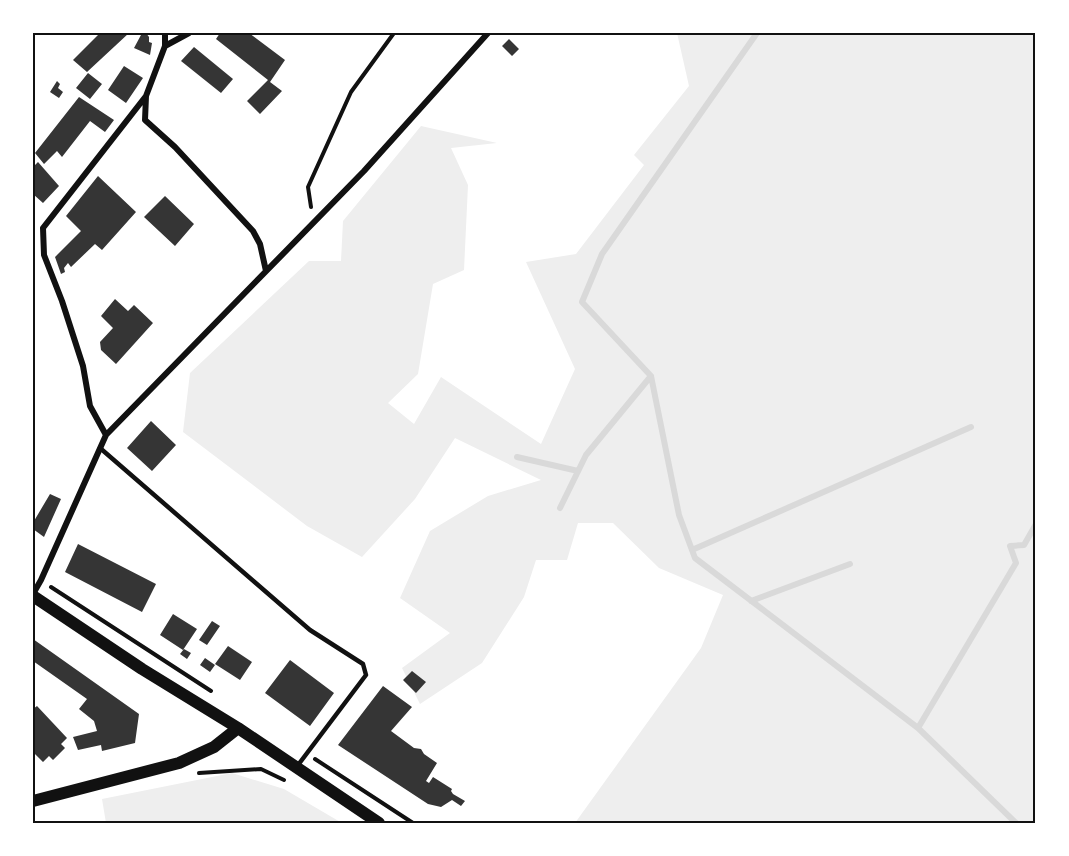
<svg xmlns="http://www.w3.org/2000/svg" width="1069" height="856" font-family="Cabin,sans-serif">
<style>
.green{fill:#eee}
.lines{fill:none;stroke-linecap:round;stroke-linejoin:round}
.stream{stroke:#d9d9d9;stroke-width:6}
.building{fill:#353535}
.path{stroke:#111;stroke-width:4}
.service{stroke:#111;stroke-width:4.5}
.minor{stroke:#111;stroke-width:6}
.secondary{stroke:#111;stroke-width:12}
.neatline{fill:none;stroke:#111;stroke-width:2}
</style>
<rect width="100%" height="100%" fill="#fff"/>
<path class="green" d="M677,33H1036V823H575L701,648L723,595L659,568L613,523H578L567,560H536L524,597L482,663L420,704L402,668L450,633L400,598L430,531L488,496L541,480L455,438L415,499L362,557L307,526L183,432L190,373L309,261H341L343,221L421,126L497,143L451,148L468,185L464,270L433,284L418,374L388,403L414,424L441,377L541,444L575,369L526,262L576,254L644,165L634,155L689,86Z
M232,773L284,789L342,823H106L102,799Z"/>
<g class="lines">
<path class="stream" d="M757,33L602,254L582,302L651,376L679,515L695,558L918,728L1016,823
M517,457L578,471
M560,508L586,455L651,376
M692,550L971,427
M751,601L850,564
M918,728L1016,563L1010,546L1024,545L1036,524"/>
</g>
<path class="building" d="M100,33H129L87,72L73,60Z
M139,33H146L149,37V42L152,43L150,55L134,48L141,35Z
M220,33H249L285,60L270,82L282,91L260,114L247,101L268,80L216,39Z
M509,39L519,49L512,56L502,46Z
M194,47L233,79L221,93L181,61Z
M124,66L143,78L126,103L108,90Z
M88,73L102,84L90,99L76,88Z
M57,81L60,84L58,88L63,92L59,98L50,92Z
M79,97L114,120L105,132L90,121L62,157L57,151L44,164L35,153Z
M38,162L59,186L43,203L33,194V167Z
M98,176L136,212L102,250L95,244L71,267L68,263L64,268L65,272L61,274L55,257L81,231L66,216Z
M165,196L194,224L175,246L144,217Z
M115,299L128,311L134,305L153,323L116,364L101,350L100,342L113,328L101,316Z
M151,421L176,445L152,471L127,448Z
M50,494L61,499L44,537L33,529V520L34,521Z
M78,544L156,584L142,612L65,572Z
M173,614L197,629L183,650L160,635Z
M212,621L220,626L207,645L199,640Z
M33,639L139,714L135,743L102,751L101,745L78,750L73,737L97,731L94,721L79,709L87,699L33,661Z
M228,646L252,662L240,680L215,664Z
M184,649L191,653L187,659L180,654Z
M205,658L215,665L210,672L200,665Z
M290,660L334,693L310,726L265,693Z
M412,671L426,682L416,693L403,680Z
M383,686L412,707L391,731L414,748L421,749L424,754L437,763L426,781L429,783L433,777L452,789L451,791L453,794L465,801L461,806L452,800L441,807L428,804L338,745Z
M37,706L67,738L61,744L65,748L53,760L49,756L43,762L33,752V709Z"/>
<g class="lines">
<path class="path" d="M311,207L308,187L351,92L394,33
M51,587L211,691
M315,759L413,823
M199,773L261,769L284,780"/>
<path class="service" d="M100,448L310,630L363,664L366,675L298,765"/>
<path class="minor" d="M165,33V46L146,96L145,120L175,147L253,231L260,244L266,271
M165,46L189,33
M106,435L364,171L488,33
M33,594L41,580L106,435L90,406L83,366L62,301L44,255L43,228L146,96"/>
<path class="secondary" d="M33,596L142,669L238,728L379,823
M33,801L179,763L214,747L238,728"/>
</g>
<rect width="1069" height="856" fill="none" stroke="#ffffff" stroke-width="69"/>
<rect x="34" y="34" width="1000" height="788" class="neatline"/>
</svg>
